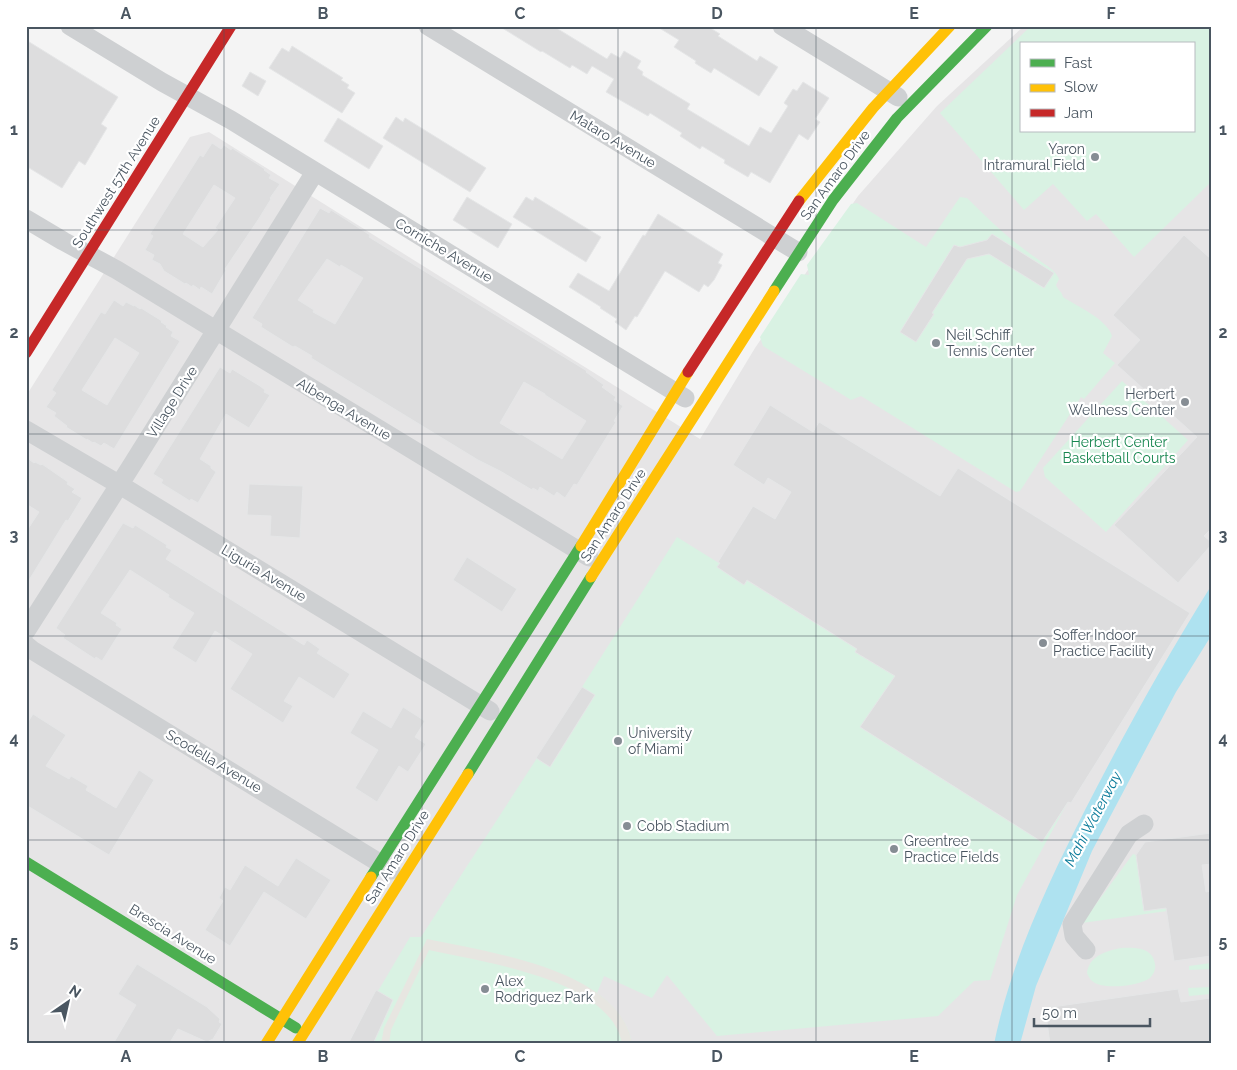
<svg xmlns="http://www.w3.org/2000/svg" width="1237" height="1070" font-family="Raleway,sans-serif">
<style>
.education{fill:#e6e5e6;fill-rule:evenodd}
.green{fill:#d9f2e3;fill-rule:evenodd}
.sand{fill:#e7e6e1}
.water{fill:#aee2f0}
.building{fill:#ddddde;stroke:#e5e6e7;fill-rule:evenodd}
.lines{fill:none;stroke-linecap:round;stroke-linejoin:round}
.street{stroke:#ced0d2;stroke-width:19}
.fast{stroke:#4caf50;stroke-width:11}
.slow{stroke:#ffc107;stroke-width:11}
.jam{stroke:#c62828;stroke-width:11}
.grid{fill:none;stroke:#4a5661;stroke-width:1;stroke-opacity:0.55}
.poi-dot{fill:#868d94;stroke:#fff;stroke-width:2}
.labels{text-anchor:middle;dominant-baseline:central;stroke-width:4.5;stroke-linejoin:round;paint-order:stroke}
.street-label{font-size:14px;fill:#4a5661;stroke:#fff}
.poi-label{font-size:14px;fill:#4a5661;stroke:#fff;text-anchor:start}
.park-label{font-size:14px;fill:#17864f;stroke:#fff}
.water-label{font-size:15px;font-style:italic;fill:#0c7c9b;stroke:#fff}
.neatline{fill:none;stroke:#4a5661;stroke-width:2}
.grid-label{font-size:16px;text-anchor:middle;font-weight:bold;fill:#4a5661}
</style>
<rect width="100%" height="100%" fill="#f4f4f4"/>
<path class="education" d="M1024,26H1211V1044H26V396L190,137L209,132L700,439L755,348L858,196L937,106ZM1021,44H1193V131H1021Z"/>
<path class="green" d="M1031,26H1211V182L1134,257L1096,214L1087,221L1053,184L1024,210L940,113ZM1021,44H1193V131H1021Z
M960,197L967,198C990,221 1012,242 1039,260C1047,266 1055,270 1059,279L1056,285C1058,290 1062,292 1063,297C1078,307 1107,319 1112,336L1103,353L1115,363L1084,399L1081,397L1022,488L1020,491L1016,492L861,396L851,400L848,398L763,346L760,337L801,274L809,275L807,265L851,204L857,203L926,247Z
M1122,381L1188,440L1106,532L1045,477L1043,468Z
M677,537L857,649L855,652L875,664L897,673L887,688L1068,802L1017,895L990,980L974,981L938,1016L717,1036L667,975L652,998L604,976L597,993C614,1005 629,1023 632,1044H348L376,990L378,991L410,937H421L539,755Z
M1133,854L1136,855L1144,911L1166,908L1167,911L1082,923Z
M1121,948C1134,947 1153,947 1155,964C1156,969 1154,974 1150,978C1139,986 1101,991 1091,980C1089,978 1088,975 1087,973C1089,956 1106,951 1121,948Z
M1211,963V969L1189,970V966Z
M1211,987V994L1189,996L1188,988Z"/>
<path class="sand" d="M427,939C487,952 620,969 632,1044H622C611,979 482,962 429,950L391,1030L389,1044H381L384,1028Z"/>
<path class="water" d="M1211,586V636L1176,692L1092,851L1036,986L1020,1044H994C1011,961 1048,883 1086,808C1125,732 1166,658 1211,586Z"/>
<path class="building" d="M499,26H553L607,59L611,53L620,58L624,51L641,61L637,68L643,72L642,75L690,104L687,109L749,146L760,127L771,133L788,106L784,103L793,89L797,91L803,82L829,98L815,119L820,122L808,140L799,134L770,183L751,172L748,177L724,163L725,160L702,146L700,149L680,136L682,133L650,113L648,116L606,92L614,79L592,66L587,74L572,65L570,68L542,51L541,52Z
M656,26H707L720,34L718,36L757,61L760,56L778,67L759,96L714,68L711,73L698,65L695,63L696,61L674,47L679,40Z
M26,40L118,97L101,124L107,128L85,165L79,161L62,188L26,166Z
M292,46L343,78L341,80L349,85L347,88L355,93L342,113L269,68L282,48L289,52Z
M250,72L266,81L258,96L242,86Z
M396,117L403,122L405,118L486,168L470,192L383,138Z
M338,118L383,146L369,169L324,141Z
M212,143L221,149L224,145L231,150L232,148L265,169L264,170L271,175L269,178L280,184L270,198L271,199L258,220L225,269L226,270L212,294L201,287L200,290L193,285L192,287L186,283L185,284L164,271L160,264L152,260L154,255L145,250L153,236L150,234L200,155L203,157ZM214,185L235,198L215,228L218,230L203,247L183,234Z
M467,197L512,224L498,248L453,220Z
M526,197L533,201L535,197L601,237L586,262L513,217Z
M320,208L329,213L331,210L370,235L369,237L587,371L586,372L604,385L602,387L616,397L614,400L623,406L614,421L616,422L577,485L574,484L565,498L557,492L554,496L540,487L538,491L533,488L532,490L500,471L478,460L311,358L312,356L295,346L293,347L261,327L262,324L252,318ZM327,259L340,267L341,265L363,278L335,324L313,312L314,310L298,300ZM524,382L545,394V395L586,421L562,459L521,434L520,435L500,423Z
M658,214L723,254L718,263L722,265L714,280L708,287L704,284L699,292L665,271L637,317L635,316L626,330L615,322L617,319L600,308L601,307L569,287L578,273L609,291L643,235L645,236Z
M992,234L1054,273L1044,288L989,254L967,259L932,313L934,314L916,342L900,332L954,245L960,247L987,240Z
M1184,235L1211,259V529L1204,536L1211,542V545L1178,583L1114,525L1197,437L1117,365L1140,340L1113,315Z
M114,300L123,306L126,302L134,306V305L140,309L141,308L162,321L161,322L167,326L166,327L173,332L171,336L180,341L114,449L104,443L101,446L94,442L93,443L87,439V440L66,427L67,426L54,416L56,413L46,407L56,393L52,390L101,312L105,314ZM115,338L139,353L107,405L82,390Z
M220,367L230,373L232,369L260,386L265,390L264,392L270,395L249,428L226,414L200,459L211,466V468L216,472L198,503L191,499L190,501L161,483L163,480L153,474Z
M770,405L813,432L819,422L940,496L958,468L1190,613L1071,803L1068,802L1042,842L860,727L895,676L855,652L857,649L747,580L744,585L717,567L720,563L718,562L753,506L775,519L791,492L768,478L764,485L733,465Z
M26,457L34,463L35,462L41,465L42,464L68,482L67,484L75,489L72,492L82,498L68,521L66,520L26,585V532L39,512L26,504Z
M249,484L303,486L300,538L270,536L271,516L247,515Z
M123,523L133,528L135,525L167,545L166,547L172,550L166,559L304,645L307,640L320,649L317,653L350,674L334,699L299,677L284,701L293,706L283,723L230,689L252,654L215,631L196,663L172,648L194,613L168,597L169,595L130,570L101,613L117,623L116,625L122,629L102,661L96,657L95,659L63,638L65,635L56,628Z
M467,557L517,589L502,612L453,580Z
M582,687L595,695L550,767L536,758Z
M403,707L425,721L415,737L426,744L408,772L399,766L377,802L355,788L378,750L350,733L363,711L391,728Z
M33,714L66,735L46,766L69,779L71,776L88,786L86,790L116,808L139,770L154,780L109,855L26,805V725Z
M1211,833V864L1202,865L1206,892L1211,891V956L1174,961L1166,908L1144,911L1136,855L1145,842Z
M296,858L331,880L306,919L264,892L230,946L205,930L223,901L219,898L225,887L230,890L245,865L278,886Z
M137,964L207,1007L220,1019L219,1022L222,1024L213,1039L207,1042L178,1029L169,1044H113L136,1005L118,994Z
M1178,989L1181,1002L1211,998V1044H1050L1045,1008Z
M376,990L393,1000L373,1044H348Z"/>
<g class="lines">
<path class="street" d="M70,26L162,82L231,120L685,398
M428,26L798,252
M782,26L898,97
M26,219L63,241L117,270L589,557
M26,430L120,485L490,711
M26,631L130,468L315,172
M26,645L32,650L391,870
M1086,950L1074,936L1072,924L1129,834L1144,824"/>
<path class="fast" d="M774,291L833,200L897,118L987,26
M468,774L591,577
M26,862L296,1028
M371,877L581,546"/>
<path class="slow" d="M799,201L873,108L950,26
M581,546L688,372
M591,577L774,291
M266,1044L371,877
M297,1044L468,774"/>
<path class="jam" d="M26,353L231,26
M688,372L799,201"/>
</g>
<path class="grid" d="M224,26V1044M422,26V1044M618,26V1044M816,26V1044M1012,26V1044M26,230H1211M26,434H1211M26,636H1211M26,840H1211"/>
<g class="poi-dot">
<circle cx="1095" cy="157" r="5"/>
<circle cx="936" cy="343" r="5"/>
<circle cx="1185" cy="402" r="5"/>
<circle cx="1043" cy="643" r="5"/>
<circle cx="618" cy="741" r="5"/>
<circle cx="627" cy="826" r="5"/>
<circle cx="894" cy="849" r="5"/>
<circle cx="485" cy="989" r="5"/>
</g>
<g class="labels">
<g class="street-label">
<text transform="translate(613 139) rotate(31)">Mataro Avenue</text>
<text transform="translate(835 175) rotate(-54)">San Amaro Drive</text>
<text transform="translate(116 182) rotate(-58)">Southwest 57th Avenue</text>
<text transform="translate(444 250) rotate(31)">Corniche Avenue</text>
<text transform="translate(172 402) rotate(-58)">Village Drive</text>
<text transform="translate(344 409) rotate(31)">Albenga Avenue</text>
<text transform="translate(613 515) rotate(-57)">San Amaro Drive</text>
<text transform="translate(264 573) rotate(31)">Liguria Avenue</text>
<text transform="translate(214 761) rotate(31)">Scodella Avenue</text>
<text transform="translate(397 857) rotate(-58)">San Amaro Drive</text>
<text transform="translate(173 934) rotate(32)">Brescia Avenue</text>
</g>
<g class="poi-label">
<text x="1085" y="149" text-anchor="end">Yaron<tspan x="1085" dy="16">Intramural Field</tspan></text>
<text x="946" y="335">Neil Schiff<tspan x="946" dy="16">Tennis Center</tspan></text>
<text x="1175" y="394" text-anchor="end">Herbert<tspan x="1175" dy="16">Wellness Center</tspan></text>
<text x="1053" y="635">Soffer Indoor<tspan x="1053" dy="16">Practice Facility</tspan></text>
<text x="628" y="733">University<tspan x="628" dy="16">of Miami</tspan></text>
<text x="637" y="826">Cobb Stadium</text>
<text x="904" y="841">Greentree<tspan x="904" dy="16">Practice Fields</tspan></text>
<text x="495" y="981">Alex<tspan x="495" dy="16">Rodriguez Park</tspan></text>
</g>
<g class="park-label">
<text x="1119" y="442">Herbert Center<tspan x="1119" dy="16">Basketball Courts</tspan></text>
</g>
<g class="water-label">
<text transform="translate(1093 819) rotate(-62)">Mahi Waterway</text>
</g>
</g>
<rect width="1237" height="1070" fill="none" stroke="#ffffff" stroke-width="55"/>
<rect x="1020" y="42" width="175" height="90" fill="#ffffff" stroke="#b7bbc0"/>
<rect x="1030" y="59" width="25" height="8" fill="#4caf50" stroke="#b7bbc0"/>
<text x="1064" y="68" font-size="15" fill="#4a5661">Fast</text>
<rect x="1030" y="84" width="25" height="8" fill="#ffc107" stroke="#b7bbc0"/>
<text x="1064" y="92" font-size="15" fill="#4a5661">Slow</text>
<rect x="1030" y="109" width="25" height="8" fill="#c62828" stroke="#b7bbc0"/>
<text x="1064" y="118" font-size="15" fill="#4a5661">Jam</text>
<g transform="translate(68 1002) rotate(34)" stroke="#ffffff" stroke-width="4" paint-order="stroke">
<path d="M0-4L9 19L0 12L-9 19Z" fill="#4a5661"/>
<text y="-8" font-size="14" font-weight="bold" text-anchor="middle" fill="#4a5661">N</text>
</g>
<path d="M1034 1018v8h116v-8" fill="none" stroke="#4a5661" stroke-width="2.5"/>
<text x="1042" y="1018" font-size="15" fill="#4a5661" stroke="#ffffff" stroke-width="4" paint-order="stroke">50 m</text>
<rect x="28" y="28" width="1182" height="1014" class="neatline"/>
<g class="grid-label">
<text x="126" y="19">A</text>
<text x="323" y="19">B</text>
<text x="520" y="19">C</text>
<text x="717" y="19">D</text>
<text x="914" y="19">E</text>
<text x="1111" y="19">F</text>
<text x="14" y="135">1</text>
<text x="1223" y="135">1</text>
<text x="14" y="338">2</text>
<text x="1223" y="338">2</text>
<text x="14" y="541">3</text>
<text x="1223" y="541">3</text>
<text x="14" y="744">4</text>
<text x="1223" y="744">4</text>
<text x="14" y="947">5</text>
<text x="1223" y="947">5</text>
<text x="126" y="1062">A</text>
<text x="323" y="1062">B</text>
<text x="520" y="1062">C</text>
<text x="717" y="1062">D</text>
<text x="914" y="1062">E</text>
<text x="1111" y="1062">F</text>
</g>
</svg>
